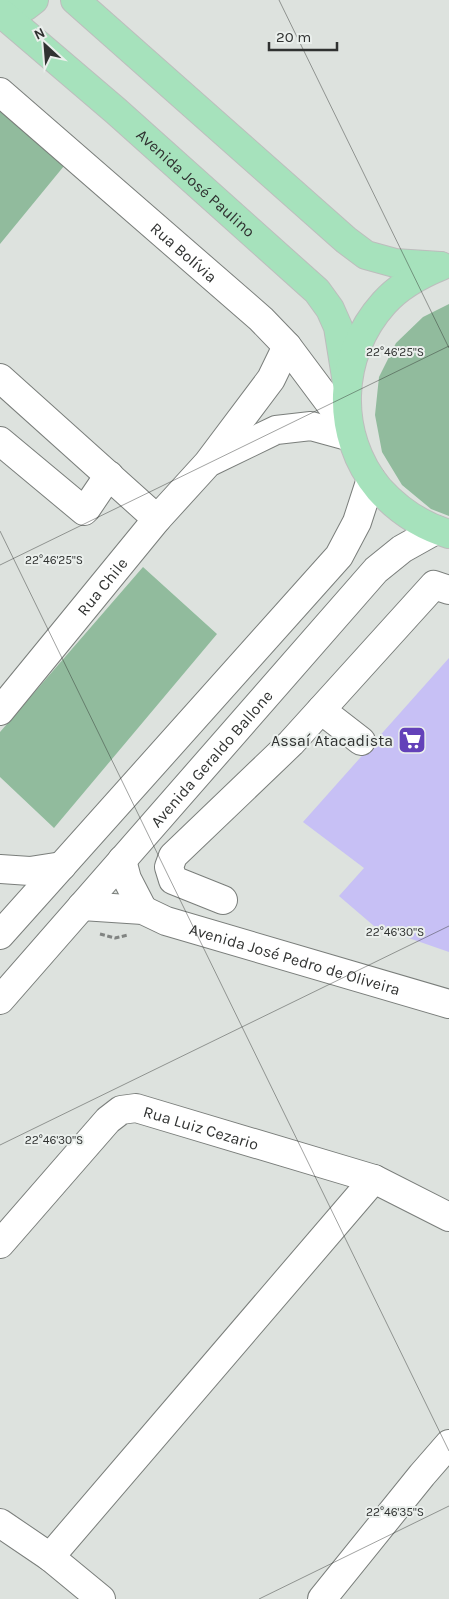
<svg xmlns="http://www.w3.org/2000/svg" width="449" height="1599" font-family="Karla,sans-serif">
<style>
.green{fill:#91bb9d}
.building{fill:#c7c0f5}
.lines{fill:none;stroke-linecap:round;stroke-linejoin:round}
.minor-casing{stroke:#7a7e7b;stroke-width:30}
.major-casing{stroke:#bdbdbd;stroke-width:30}
.path{stroke:#818482;stroke-width:3;stroke-dasharray:5 2.5;stroke-linecap:butt}
.minor{stroke:#fff;stroke-width:28}
.major{stroke:#a6e2bc;stroke-width:28}
.ticks{fill:none;stroke:#303231;stroke-width:1;stroke-opacity:0.45}
.labels{text-anchor:middle;dominant-baseline:central;stroke-width:4;stroke-linejoin:round;paint-order:stroke}
.street-label{font-size:16px;fill:#303231;stroke:#eaefec}
.poi-label{font-size:16px;fill:#303231;stroke:#eaefec;text-anchor:end}
.ticks-label{font-size:12px;text-anchor:middle;fill:#303231;stroke:#eaefec;stroke-width:4;stroke-linejoin:round;paint-order:stroke}
</style>
<rect width="100%" height="100%" fill="#dde2de"/>
<path class="green" d="M0,92L73,155L0,244Z
M449,304V516L431,509L402,485L382,452L375,415L379,377L396,343L423,317Z
M143,567L217,634L54,828L0,777V732Z"/>
<path class="building" d="M449,658V952L374,926L339,896L364,868L303,822Z"/>
<g class="lines">
<defs>
<g id="minor">
<path id="s1" d="M0,92L261,319L287,346L349,429"/>
<path d="M0,378L157,519"/>
<path d="M0,441L84,511L86,509L109,475"/>
<path d="M212,461L276,430L311,426L351,437"/>
<path d="M321,710L361,741"/>
<path id="s2" d="M0,711L157,519L208,463L271,379L287,346"/>
<path d="M122,860L127,879L143,910"/>
<path d="M0,869L30,871L62,866"/>
<path d="M223,900L173,880L169,867L173,856L291,743L434,585L449,590"/>
<path id="s3" d="M82,906L143,910L166,921L449,1004"/>
<path d="M0,935L339,556L357,522L371,479"/>
<path id="s4" d="M0,1000L376,570L402,549L436,530"/>
<path id="s5" d="M0,1244L108,1120L121,1110L136,1108L374,1179L449,1217"/>
<path d="M0,1523L50,1557L101,1599"/>
<path d="M50,1557L374,1179"/>
<path d="M322,1599L422,1475L449,1444"/>
</g>
<g id="major">
<path d="M8,0L17,6L25,7L34,0"/>
<path d="M75,0L346,240L366,255L395,263L440,266"/>
<path id="s6" d="M0,12L116,111L317,291L330,309L338,327L347,383"/>
<path d="M441,266C419,275 399,286 384,303C337,355 334,435 379,489C398,510 422,526 449,534"/>
</g>
</defs>
<use href="#minor" class="minor-casing"/>
<use href="#major" class="major-casing"/>
<path class="path" d="M100,934L115,938L128,935"/>
<use href="#minor" class="minor"/>
<use href="#major" class="major"/>
</g>
<path class="ticks" d="M279,0L449,348M0,531L449,1451M0,565L449,346M0,1145L449,926M259,1599L449,1506"/>
<defs>
<symbol id="supermarket-square" viewBox="-11 -11 22 22"><rect x="-9" y="-9" width="18" height="18" rx="4" fill="#6341b9" stroke="#eaefec"/><path d="M-6-5.5h2.5l.6 2H6L4.5 2H-2.5L-4.4-4H-6ZM-1.5 3.2a1.3 1.3 0 1 0 .1 0ZM3 3.2a1.3 1.3 0 1 0 .1 0Z" fill="#fff"/></symbol>
</defs>
<g fill-rule="evenodd">
<use href="#supermarket-square" x="396" y="724" width="32" height="32"/>
</g>
<g class="labels">
<g class="street-label">
<text stroke="none"><textPath href="#s6" startOffset="260">Avenida José Paulino</textPath></text>
<text stroke="none"><textPath href="#s1" startOffset="244">Rua Bolívia</textPath></text>
<text stroke="none"><textPath href="#s2" startOffset="161">Rua Chile</textPath></text>
<text stroke="none"><textPath href="#s4" startOffset="321">Avenida Geraldo Ballone</textPath></text>
<text stroke="none"><textPath href="#s3" startOffset="221">Avenida José Pedro de Oliveira</textPath></text>
<text stroke="none"><textPath href="#s5" startOffset="264">Rua Luiz Cezario</textPath></text>
</g>
<g class="poi-label">
<text x="393" y="740">Assaí Atacadista</text>
</g>
</g>
<g class="ticks-label">
<text x="395" y="356">22°46'25"S</text>
<text x="54" y="564">22°46'25"S</text>
<text x="395" y="936">22°46'30"S</text>
<text x="54" y="1144">22°46'30"S</text>
<text x="395" y="1516">22°46'35"S</text>
</g>
<g transform="translate(45 45) rotate(334)" stroke="#eaefec" stroke-width="4" paint-order="stroke">
<path d="M0-4L9 19L0 12L-9 19Z" fill="#303231"/>
<text y="-8" font-size="14" font-weight="bold" text-anchor="middle" fill="#303231">N</text>
</g>
<path d="M269 42v8h68v-8" fill="none" stroke="#303231" stroke-width="2.5"/>
<text x="276" y="42" font-size="15" fill="#303231" stroke="#eaefec" stroke-width="4" paint-order="stroke">20 m</text>
</svg>
